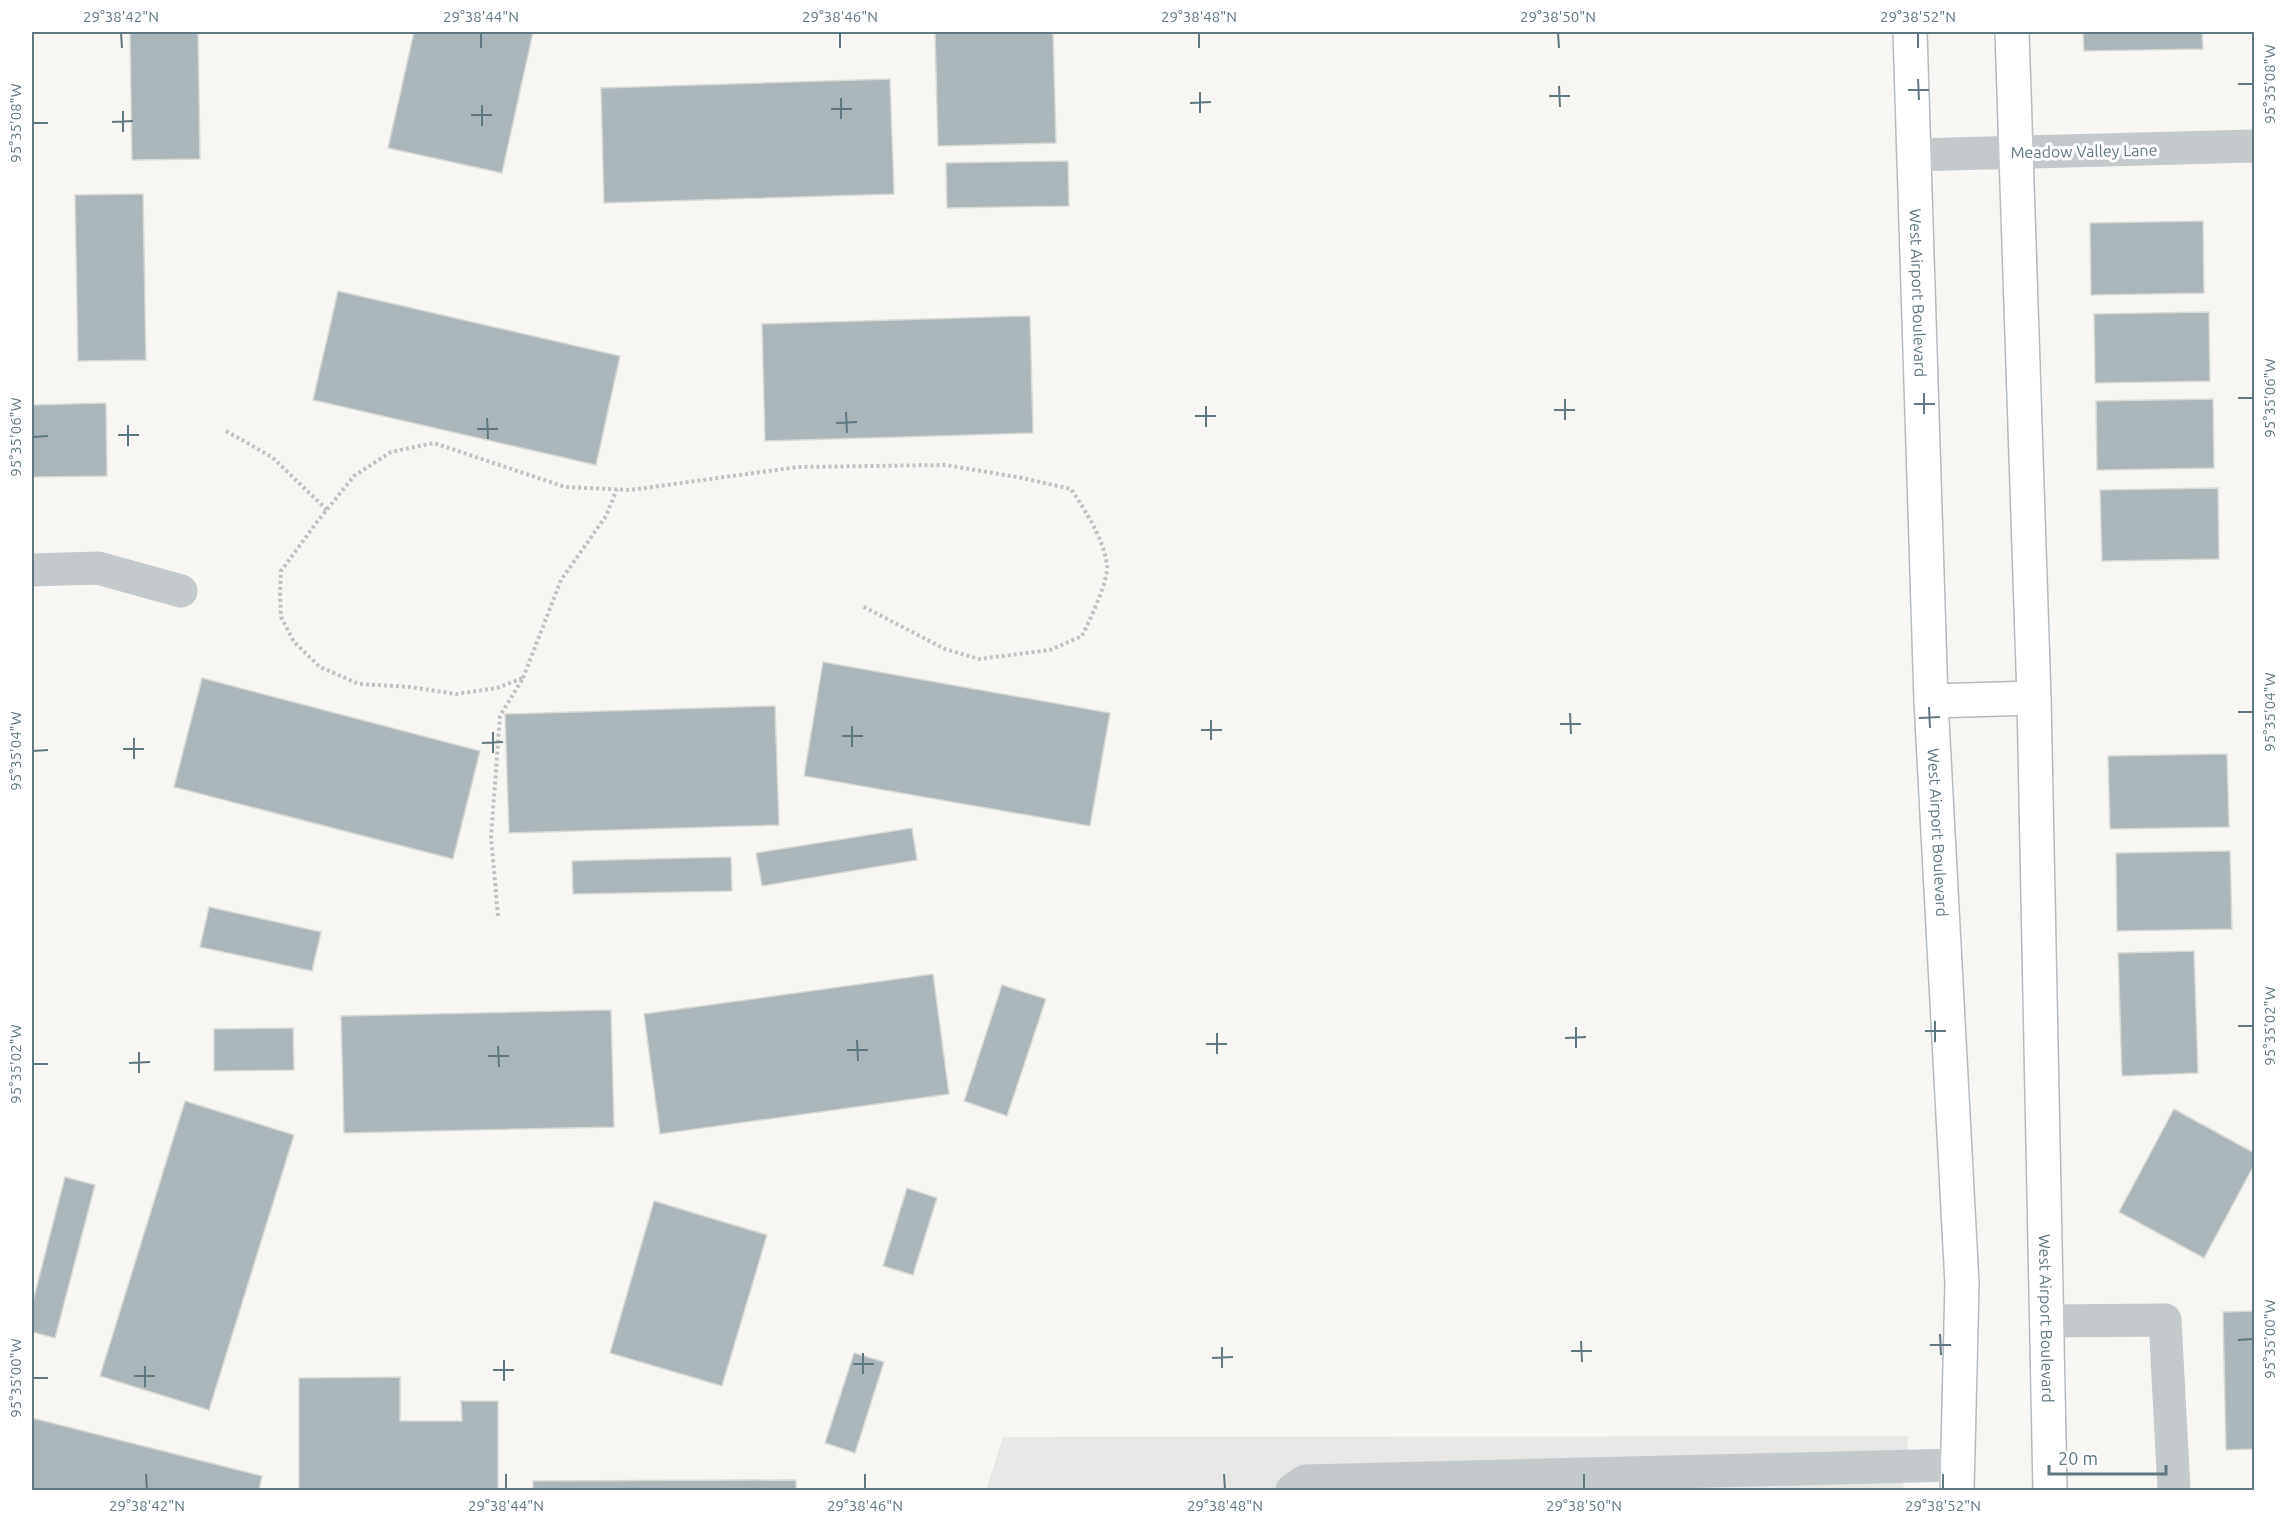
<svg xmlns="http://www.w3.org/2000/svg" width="2286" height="1522" font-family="Ubuntu,sans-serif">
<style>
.built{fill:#e7e8e6}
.building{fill:#aab6b9;stroke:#d8d8d5;stroke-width:1.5}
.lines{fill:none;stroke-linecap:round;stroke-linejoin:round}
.major-casing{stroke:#b4bbbe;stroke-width:36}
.path{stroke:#bfc2c4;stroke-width:4;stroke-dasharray:3 3;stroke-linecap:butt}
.minor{stroke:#c4c9cc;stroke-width:33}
.major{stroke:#fff;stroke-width:33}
.ticks{fill:none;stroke:#5f7781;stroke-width:2}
.labels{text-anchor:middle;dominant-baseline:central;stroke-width:6;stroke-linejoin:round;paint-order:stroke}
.street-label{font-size:16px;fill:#5f7781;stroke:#fff}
.neatline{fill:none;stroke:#5f7781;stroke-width:2}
.ticks-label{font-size:15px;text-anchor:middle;fill:#5f7781}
</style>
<rect width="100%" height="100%" fill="#f7f6f3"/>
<path class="built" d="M1908,1436L1903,1490H986L1003,1437Z"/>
<path class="building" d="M130,32H198L200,159L132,160Z
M414,32H533L502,173L388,148Z
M935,32H1053L1056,143L938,146Z
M2083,32H2202L2203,49L2084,51Z
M890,79L894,194L604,203L601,88Z
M1068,161L1069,206L947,208L946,163Z
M143,194L146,360L78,361L75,195Z
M2203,221L2204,293L2091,295L2090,223Z
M338,291L620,356L596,465L313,400Z
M2209,312L2210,381L2095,383L2094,314Z
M1030,316L1033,433L765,441L762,324Z
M2213,399L2214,468L2097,470L2096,401Z
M106,403L107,476L32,477V405Z
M2218,488L2219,559L2102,561L2100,490Z
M823,662L1110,713L1090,826L804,776Z
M202,678L480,751L453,859L174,787Z
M775,706L779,825L509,833L505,714Z
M2227,754L2229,827L2110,829L2108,756Z
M912,828L917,860L762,886L756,853Z
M2230,851L2232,929L2117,931L2116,853Z
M731,857L732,891L573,894L572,861Z
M209,907L321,932L312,971L200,947Z
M2194,951L2198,1073L2122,1076L2118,953Z
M933,974L949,1094L660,1134L644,1014Z
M1002,985L1046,999L1007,1116L964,1101Z
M611,1010L614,1127L344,1133L341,1016Z
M293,1028L294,1070L214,1071V1029Z
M185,1101L294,1135L209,1410L100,1376Z
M2174,1109L2254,1153V1165L2204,1258L2119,1212Z
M65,1177L95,1185L55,1338L32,1332V1305Z
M907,1188L937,1198L913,1275L883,1266Z
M654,1201L767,1235L722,1386L610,1353Z
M2254,1311V1449L2226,1450L2223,1312Z
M854,1353L884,1362L855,1453L825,1443Z
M400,1377V1421H462L461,1401H498V1490H299V1378Z
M32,1418L262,1476L259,1490H32Z
M796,1480V1490H533V1481Z"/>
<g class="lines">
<defs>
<g id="major">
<path id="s1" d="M1910,32L1931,701L1962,1284L1957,1490"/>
<path id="s2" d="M2012,32L2034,698L2050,1490"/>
<path d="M1931,701L2034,698"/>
</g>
</defs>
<use href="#major" class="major-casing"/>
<path class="path" d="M226,431L272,457L327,510
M523,678L561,580L606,516L617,489
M498,916L491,837L500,716L523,678L497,688L456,694L410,687L359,684L320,667L294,642L281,617L280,592L281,571L317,522L354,476L391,452L434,443L565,487L630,490L798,467L946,465L1022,478L1071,489C1086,512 1103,537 1107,565C1109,580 1089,622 1082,636L1050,650L979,659L945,649L862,606"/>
<path class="minor" d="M1914,155L2254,146
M32,570L98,568L181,591
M2046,1321L2165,1320L2174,1490
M1292,1490L1305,1481L1957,1465"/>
<use href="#major" class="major"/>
</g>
<path class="ticks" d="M121,33L122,48M481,33V48M840,33V48M1199,33V48M1558,33L1559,48M1918,33V48M1918,79L1919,100M2238,84H2253M1559,86L1560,107M1908,90H1929M1200,92V113M1549,96H1570M841,98V119M1190,103L1211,102M482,105V126M831,109H852M123,111V132M471,115H492M112,122L133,121M33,123H48M1924,393V414M2238,398H2253M1565,399V420M1914,404H1935M1206,406V427M1554,410H1575M846,412L847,433M1195,416H1216M487,418L488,439M836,423L857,422M128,425V446M477,429H498M118,435H139M33,437L48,436M1929,707L1930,728M2238,712H2253M1570,713L1571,734M1919,718L1940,717M1211,720V740M1560,724H1581M852,726V747M1201,730H1222M493,732V753M842,736H863M134,738V759M482,743L503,742M123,749H144M33,751L48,750M1935,1021V1042M2238,1026H2253M1576,1027V1048M1925,1031H1946M1217,1033V1054M1565,1038L1586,1037M857,1040L858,1061M1206,1044H1227M498,1046L499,1067M847,1050H868M139,1052V1073M488,1056H509M129,1063L150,1062M33,1064H48M1940,1334L1941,1355M2238,1340L2253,1339M1581,1341L1582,1362M1930,1345H1951M1222,1347V1368M1571,1351H1592M863,1353V1374M1212,1358L1233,1357M504,1360V1381M853,1364H874M145,1366V1387M493,1370H514M134,1376H155M33,1378H48M146,1474L147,1489M506,1474V1489M865,1474V1489M1224,1474L1225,1489M1584,1474V1489M1943,1474V1489"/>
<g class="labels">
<g class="street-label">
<text transform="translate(2084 151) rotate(-1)">Meadow Valley Lane</text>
<text stroke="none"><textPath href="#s1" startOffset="261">West Airport Boulevard</textPath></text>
<text stroke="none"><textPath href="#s1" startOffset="801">West Airport Boulevard</textPath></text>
<text stroke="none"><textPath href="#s2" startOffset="1287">West Airport Boulevard</textPath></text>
</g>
</g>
<rect width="2286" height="1522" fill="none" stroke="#ffffff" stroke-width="66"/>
<path d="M2049 1465v9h117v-9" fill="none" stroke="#5f7781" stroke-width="3"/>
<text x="2058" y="1465" font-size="18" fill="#5f7781" stroke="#ffffff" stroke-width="4.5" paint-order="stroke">20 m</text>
<rect x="33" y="33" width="2220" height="1456" class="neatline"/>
<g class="ticks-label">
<text x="121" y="22">29°38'42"N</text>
<text x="481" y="22">29°38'44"N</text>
<text x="840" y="22">29°38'46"N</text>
<text x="1199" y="22">29°38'48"N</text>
<text x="1558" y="22">29°38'50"N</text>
<text x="1918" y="22">29°38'52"N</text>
<text transform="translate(2270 84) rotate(-90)" y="5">95°35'08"W</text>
<text transform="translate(16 123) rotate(-90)" y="5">95°35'08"W</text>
<text transform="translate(2270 398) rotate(-90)" y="5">95°35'06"W</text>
<text transform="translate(16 437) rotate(-90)" y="5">95°35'06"W</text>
<text transform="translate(2270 712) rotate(-90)" y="5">95°35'04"W</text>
<text transform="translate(16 751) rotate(-90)" y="5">95°35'04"W</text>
<text transform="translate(2270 1026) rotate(-90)" y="5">95°35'02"W</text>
<text transform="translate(16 1064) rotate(-90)" y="5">95°35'02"W</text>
<text transform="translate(2270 1339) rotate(-90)" y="5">95°35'00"W</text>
<text transform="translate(16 1378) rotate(-90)" y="5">95°35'00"W</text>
<text x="147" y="1511">29°38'42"N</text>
<text x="506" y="1511">29°38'44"N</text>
<text x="865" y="1511">29°38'46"N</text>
<text x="1225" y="1511">29°38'48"N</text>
<text x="1584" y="1511">29°38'50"N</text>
<text x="1943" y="1511">29°38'52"N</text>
</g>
</svg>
